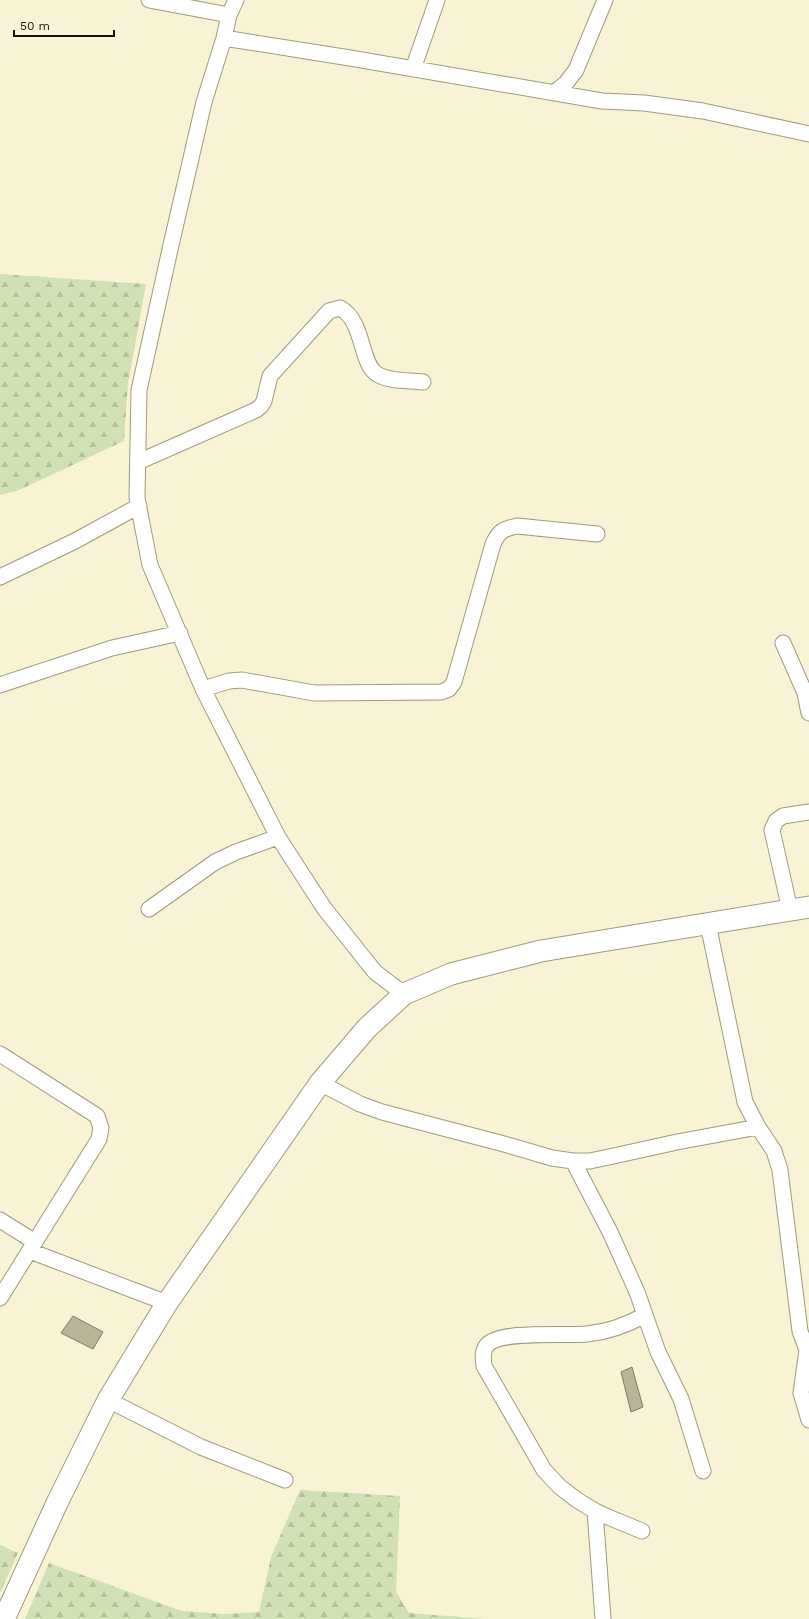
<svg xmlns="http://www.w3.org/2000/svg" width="809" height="1619" font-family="'Work Sans',sans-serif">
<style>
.forest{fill:url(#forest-firs)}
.building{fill:#b9b397;stroke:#807b60}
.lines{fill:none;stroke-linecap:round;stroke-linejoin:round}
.minor-casing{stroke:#9f9a7e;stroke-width:17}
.secondary-casing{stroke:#9f9a7e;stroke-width:23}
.minor{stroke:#fff;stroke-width:15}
.secondary{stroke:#fff;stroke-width:21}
</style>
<defs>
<pattern id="forest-firs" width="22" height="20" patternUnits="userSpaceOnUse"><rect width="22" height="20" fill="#d1e0b5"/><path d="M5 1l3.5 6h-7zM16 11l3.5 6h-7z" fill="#b3bf9a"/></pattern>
</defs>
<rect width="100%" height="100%" fill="#f8f3d5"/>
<path class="forest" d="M0,274L146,284L128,383L124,441L17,491L0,495Z
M300,1490L400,1496L396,1592L409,1613L485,1619H25L49,1563L182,1611L224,1614L259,1612L271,1557Z
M0,1545L18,1553L0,1593Z"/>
<path class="building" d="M73,1316L103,1332L93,1349L61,1333Z
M632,1367L643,1407L631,1412L621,1372Z"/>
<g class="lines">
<defs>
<path id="minor" d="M149,0L229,15
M236,0L229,15L224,38L204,102L171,245L139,390L137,498L150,565L203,689L278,837L324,908L375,972L404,994
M224,38L350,58L602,101L644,103L703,111L809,134
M413,69L437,0
M555,92L566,83L576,70L605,0
M138,462L256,410L261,406L264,401L270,376L329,311L340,308C364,320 360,364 377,374C389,382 409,380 423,382
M0,577L75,541L139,506
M783,643L805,693L809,713
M0,685L112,648L180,633
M203,689L229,681L242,680L314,693L441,692L449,689L454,682L493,544C499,531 503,529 517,526L597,534
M149,909L215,862L236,852L278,837
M790,910L772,830L776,821L783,816L809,812
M708,924L745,1102L758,1127L774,1151L780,1170L800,1331L807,1350L801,1393L809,1420
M0,1054L97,1116L101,1128L99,1139L0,1298
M320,1083L360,1104L382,1112L504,1144L552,1158L573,1161H590L618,1155L677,1142L758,1127
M573,1161L610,1232L637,1292L658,1352L681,1399L703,1471
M0,1220L35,1242
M30,1251L167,1303
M108,1400L201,1447L285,1480
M595,1511L603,1619
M642,1531L608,1517L595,1511L577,1500L560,1487L544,1470L484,1366C483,1359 482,1351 487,1345C500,1330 566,1336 587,1334C607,1332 627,1325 645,1315"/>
<path id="secondary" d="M4,1619L57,1503L108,1400L167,1303L320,1083L367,1028L404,994L451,974L541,951L809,907"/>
</defs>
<use href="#minor" class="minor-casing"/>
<use href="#secondary" class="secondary-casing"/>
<use href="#minor" class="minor"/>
<use href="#secondary" class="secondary"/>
</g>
<path d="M14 30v6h100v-6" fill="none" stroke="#141208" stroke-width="2"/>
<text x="20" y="30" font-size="12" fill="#141208" stroke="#f8f3d5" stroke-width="3" paint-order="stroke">50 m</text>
</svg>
